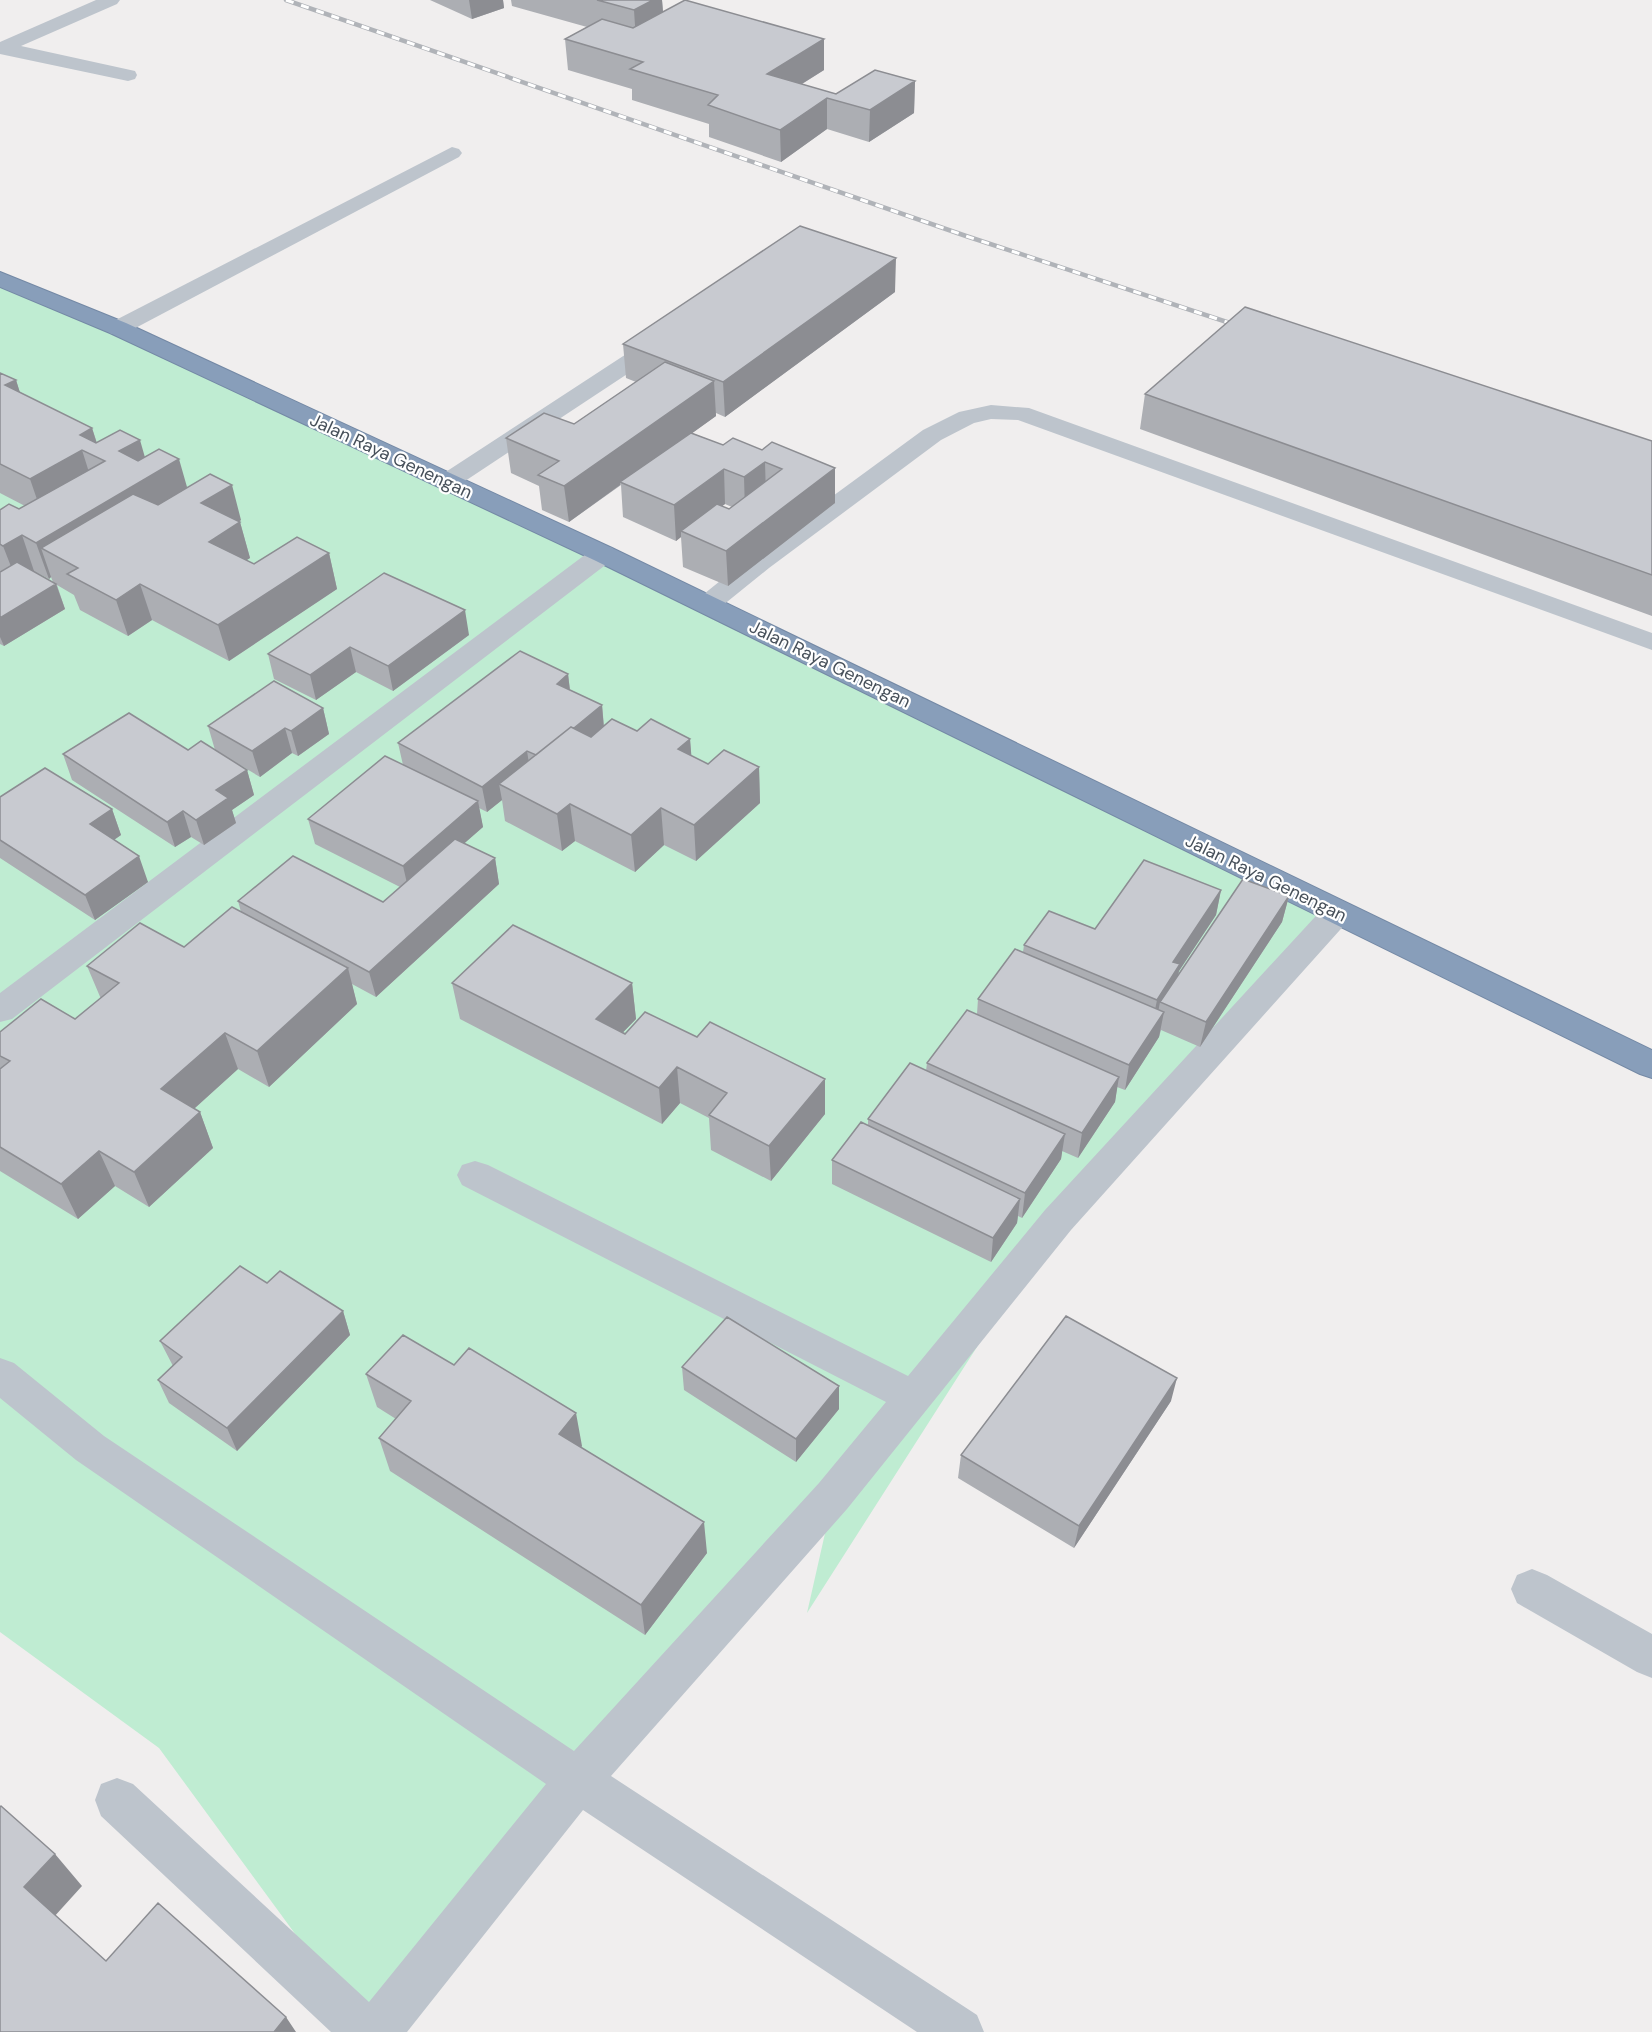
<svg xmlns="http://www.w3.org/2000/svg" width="1652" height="2032" font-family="'DM Sans',sans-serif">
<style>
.green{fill:#bfecd2}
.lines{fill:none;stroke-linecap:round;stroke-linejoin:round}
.highway-casing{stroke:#7489a5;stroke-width:2}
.minor{fill:#bdc4cc;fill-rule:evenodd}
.highway{fill:#889eba;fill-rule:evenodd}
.rail-casing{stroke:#b0b3b8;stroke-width:4.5}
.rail{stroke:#fff;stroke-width:3;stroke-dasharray:8;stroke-linecap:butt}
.wall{fill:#acaeb3;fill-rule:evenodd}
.shaded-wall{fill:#8c8d92}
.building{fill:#c8cad0;stroke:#8c8d92;stroke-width:1.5}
.labels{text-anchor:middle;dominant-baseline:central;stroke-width:4.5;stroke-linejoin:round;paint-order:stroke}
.street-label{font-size:18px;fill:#47505a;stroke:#fff}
</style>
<rect width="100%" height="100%" fill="#f0eeee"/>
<path class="green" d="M0,280L257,393L1337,913L1058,1220L807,1613L833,1498L367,2032L159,1748L0,1632Z"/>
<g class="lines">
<defs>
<path id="highway" d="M0,272L126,323L612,548L1652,1050V1078L1640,1074L594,560L110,333L0,287Z"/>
</defs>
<use href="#highway" class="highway-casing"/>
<path class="minor" d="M96,0H120L117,4L21,46L135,71L137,75L135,79L128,81L0,54V42Z
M452,147L459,149L462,153L459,157L126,333L118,335L110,333L107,328L110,323Z
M645,345L653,347L656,352L653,357L456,487L447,489L438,487L435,482L438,477L637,347Z
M991,405L1029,408L1652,633V650L1018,420L991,419L974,423L941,440L769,568L717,610L708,612L699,610L695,604L699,598L751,556L923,430L959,412Z
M603,546L612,548L616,554L612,560L12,1019L0,1022V993L594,548Z
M1337,902L1348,905L1353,913L1348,921L1071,1230L847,1509L611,1776L977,2015L984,2032H917L583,1810L407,2032H331L101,1816L95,1800L101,1784L117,1778L133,1784L369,2002L546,1784L76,1460L0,1398V1358L14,1363L104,1436L574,1751L819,1483L886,1402L462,1185L457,1175L462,1165L475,1161L488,1165L908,1376L1045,1210L1326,905Z
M1532,1569L1547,1575L1652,1634V1678L1637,1672L1517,1603L1511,1589L1517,1575Z"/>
<use href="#highway" class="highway"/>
<defs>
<path id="rail" d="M286,0L966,236L1245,328"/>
</defs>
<use href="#rail" class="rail-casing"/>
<use href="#rail" class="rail"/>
</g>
<path class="wall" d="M430,0H503L504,8L472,19Z
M511,0H662L663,12L824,70L802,84L836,94L915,81L914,113L869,142L827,129L781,162L709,137V124L632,100V89L568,70L565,39L587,27L512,6Z
M895,292L725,417L716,413V416L692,433L723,445L762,450L835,503L728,586L683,567L681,537L676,541L623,517L621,485L569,522L542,510L539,486L511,473L506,438L574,424L636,382L626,378L623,344ZM725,504L732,507L729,509L722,506Z
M0,373L16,380L20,393L92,428L97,443L145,458L187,488L241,520L239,522H240L250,558L246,560L254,564L329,553L337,589L229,661L152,620L128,636L80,610L74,595L57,585L65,609L4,646L0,644V510L19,509L25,506L0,493ZM34,571L49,579L51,577L53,582Z
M1145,394L1652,441V616L1140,429Z
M469,635L393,691L356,672L316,700L274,679L268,654Z
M568,674L570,690L602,705L604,726L690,739L691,756L708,764L759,767L760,803L696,861L664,845L635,872L575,841L562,851L505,821L502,800L487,812L479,808L483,827L464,843L495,858L499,884L376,997L352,984L357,1004L269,1087L238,1069L194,1109L200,1112L213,1148L149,1207L115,1186L78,1219L0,1171V1032L75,1019L101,999L87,966L184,947L241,912L238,901L383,902L400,887L315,844L308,819L403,765L398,743Z
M323,708L329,734L298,756L292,753L260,777L240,765L247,770L254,795L232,810L236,823L204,845L191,837L175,847L72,780L63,754L188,750H215L208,726Z
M0,797L112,809L121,835L114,840L148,882L95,920L0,858Z
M1221,890L1216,915L1179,971L1178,975L1289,896L1282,922L1200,1047L1161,1030L1159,1037L1125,1090L1117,1087L1115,1102L1078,1158L1062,1151L1061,1159L1022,1218L1018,1216L1017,1223L991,1262L832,1184V1160L868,1126V1119L926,1071L927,1063L977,1014L978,999L1023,952L1024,945L1095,929Z
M452,983H632L636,1019L623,1032L825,1114L771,1181L711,1150L709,1118L680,1103L662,1124L460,1019Z
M267,1283L343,1311L350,1335L237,1451L169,1403L158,1380L173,1366L160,1341Z
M682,1367L839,1409L796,1462L684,1390Z
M366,1374L582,1446L581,1447L707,1553L645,1635L390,1471L379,1438L396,1419L377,1407Z
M1171,1401L1074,1548L958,1478L961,1455Z"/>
<path class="shaded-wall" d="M469,0H503L504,8L472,19Z
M653,0H662L664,25L636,41L634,10Z
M824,39V70L768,105L767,74Z
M915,81L914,113L869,142L870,110Z
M827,98V129L781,162L780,130Z
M896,258L895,292L725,417L723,382Z
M16,380L27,415L5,385Z
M714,381L716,416L623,483L620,482V485L569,522L564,486Z
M92,428L102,460L80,435Z
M140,440L150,475L119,451Z
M82,450L93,485L42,514L30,479Z
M179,459L189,494L41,548L51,577L49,579L36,543Z
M765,462L766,497L745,512L744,477Z
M835,468V503L728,586L726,551Z
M724,469L725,504L686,533L681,531V537L676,541L674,505Z
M232,485L241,520L211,539L201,503Z
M240,522L250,558L219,578L209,542Z
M22,535L34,571L17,582L3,546Z
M329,553L337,589L229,661L218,625Z
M56,584L65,609L4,646L0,637V618Z
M140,584L152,620L128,636L116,600Z
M465,610L469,635L393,691L388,666Z
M350,647L356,672L316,700L310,675Z
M568,674L571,700L557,684Z
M602,705L604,730L543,782L539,757Z
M323,708L329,734L298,756L291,731Z
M285,728L292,753L260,777L252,751Z
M690,739L693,775L678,749Z
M527,751L531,776L499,784L502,800L487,812L482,787Z
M759,767L760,803L696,861L694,825Z
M247,770L254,795L232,810L236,823L204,845L196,820L216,790Z
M478,801L483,827L409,892L403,866Z
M570,804L575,841L562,851L557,814Z
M661,808L664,845L635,872L631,835Z
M112,809L121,835L99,850L90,824Z
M183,811L191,837L175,847L167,822Z
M139,856L148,882L95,920L85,895Z
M495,858L499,884L376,997L369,972Z
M1221,890L1216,915L1179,971L1175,990L1160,1002L1157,1018L1152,1025L1157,1000L1173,962Z
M1289,896L1282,922L1200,1047L1206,1022Z
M348,968L357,1004L269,1087L257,1051Z
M632,983L636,1019L601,1055L596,1019Z
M1164,1012L1159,1037L1125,1090L1129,1065Z
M225,1033L238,1069L176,1125L161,1089Z
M677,1067L680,1103L662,1124L659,1088Z
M1119,1077L1115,1102L1078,1158L1082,1133Z
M825,1079V1114L771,1181L769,1146Z
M200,1112L213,1148L149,1207L134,1172Z
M1065,1134L1061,1159L1022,1218L1025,1193Z
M99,1151L115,1186L78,1219L61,1184Z
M1020,1199L1017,1223L991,1262L993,1238Z
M343,1311L350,1335L237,1451L227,1428Z
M1177,1378L1171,1401L1074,1548L1079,1526Z
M839,1386V1409L796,1462V1439Z
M576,1413L582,1446L565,1466L559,1434Z
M704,1522L707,1553L645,1635L641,1605Z
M55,1854L82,1886L53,1918L24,1887Z
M286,2017L296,2032H274Z"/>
<path class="building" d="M597,0H653L634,10Z
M685,0L824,39L767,74L836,94L875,70L915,81L870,110L827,98L780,130L708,105L718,95L630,69L643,62L565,39L602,19L633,28Z
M800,226L896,258L723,382L623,344Z
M1245,307L1652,441V575L1145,394Z
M665,362L714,381L564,486L538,475L559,461L506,438L544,413L574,424Z
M0,373L16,380L5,385L92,428L80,435L96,443L120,430L140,440L119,451L138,461L159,449L179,459L36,543L22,535L3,546L0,544V510L9,504L19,509L105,461L82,450L30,479L0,464Z
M691,433L723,445L733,438L762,450L772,442L835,468L726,551L681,531L717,504L729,509L782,469L765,462L744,477L724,469L674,505L620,482Z
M210,474L232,485L201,503L240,522L209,542L254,564L297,537L329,553L218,625L140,584L116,600L67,574L78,568L41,548L133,494L158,505Z
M17,562L56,584L0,618V572Z
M384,573L465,610L388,666L350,647L310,675L268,654Z
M520,651L568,674L557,684L602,705L574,728L571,727L536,755L527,751L482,787L398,743Z
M274,681L323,708L291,731L285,728L252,751L208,726Z
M129,713L188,750L201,741L247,770L216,790L228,798L196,820L183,811L167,822L63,754Z
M612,719L637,731L651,719L690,739L678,749L708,764L724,750L759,767L694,825L661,808L631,835L570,804L557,814L499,784L571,727L591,737Z
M385,756L478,801L403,866L308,819Z
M45,768L112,809L90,824L139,856L85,895L0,840V797Z
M455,839L495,858L369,972L238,901L293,856L383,902Z
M1144,860L1221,890L1173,962L1180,964L1157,1000L1024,945L1049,911L1095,929Z
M1243,879L1289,896L1206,1022L1160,1002Z
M232,907L348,968L257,1051L225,1033L161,1089L200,1112L134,1172L99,1151L61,1184L0,1147V1069L10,1061L0,1056V1032L41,999L75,1019L119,983L87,966L140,923L184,947Z
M513,925L632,983L596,1019L625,1034L645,1012L697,1037L710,1022L825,1079L769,1146L709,1115L727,1093L677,1067L659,1088L452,983Z
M1015,949L1164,1012L1129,1065L978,999Z
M967,1010L1119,1077L1082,1133L927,1063Z
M910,1063L1065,1134L1025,1193L868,1119Z
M861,1122L1020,1199L993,1238L832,1160Z
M240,1266L267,1283L280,1271L343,1311L227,1428L158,1380L182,1357L160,1341Z
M1066,1316L1177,1378L1079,1526L961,1455Z
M727,1317L839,1386L796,1439L682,1367Z
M403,1335L454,1365L469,1348L576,1413L559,1434L704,1522L641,1605L379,1438L411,1401L366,1374Z
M1,1806L55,1854L24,1887L106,1961L158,1903L286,2017L274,2032H0V1807Z"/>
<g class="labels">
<g class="street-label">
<text transform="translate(391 456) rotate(25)">Jalan Raya Genengan</text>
<text transform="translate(830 664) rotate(26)">Jalan Raya Genengan</text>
<text transform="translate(1266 878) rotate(26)">Jalan Raya Genengan</text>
</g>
</g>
</svg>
